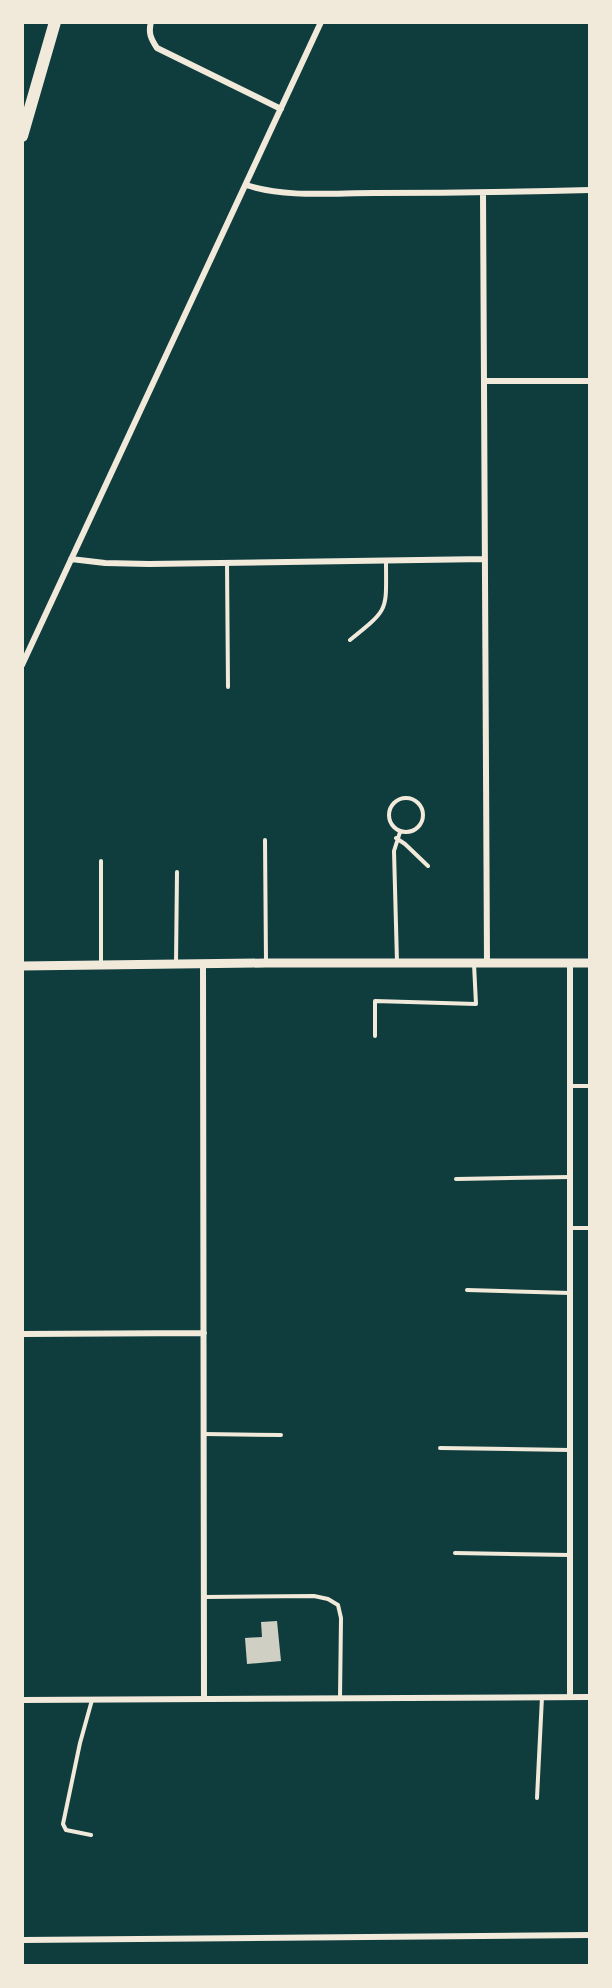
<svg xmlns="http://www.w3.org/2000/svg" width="612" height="1988" font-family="'PT Sans Narrow',sans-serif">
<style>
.building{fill:#cfcfc3}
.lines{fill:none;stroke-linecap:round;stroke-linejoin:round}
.service{stroke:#f1e9da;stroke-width:4}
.minor{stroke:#f1e9da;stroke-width:6}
.tertiary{stroke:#f1e9da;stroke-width:9}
.primary{stroke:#f1e9da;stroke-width:12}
</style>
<rect width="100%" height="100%" fill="#0f3d3e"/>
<path class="building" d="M277,1621L281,1661L247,1664L245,1638L262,1637L261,1622Z"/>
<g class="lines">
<path class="service" d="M227,563L228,687
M350,640C390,608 386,611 386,562
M389 815a17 17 0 1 1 34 0a17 17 0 1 1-34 0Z
M396,838L405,844L428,866
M265,840L266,962
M101,861V965
M397,962L394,851L400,832
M176,964L177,872
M375,1036V1001L476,1004L474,964
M570,1086H590
M456,1179L570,1177
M570,1228H590
M467,1290L570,1293
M204,1434L281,1435
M440,1448L570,1450
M455,1553L570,1555
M204,1597L314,1596L328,1599L338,1605L341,1618L340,1698
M537,1798L542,1697
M91,1835L66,1830L63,1824L80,1743L92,1700"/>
<path class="minor" d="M151,22C148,33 151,39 157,48L281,109
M246,185C287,198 331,193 374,193C446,193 518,192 590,190
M483,193L487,963
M484,381H590
M71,559L105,563L149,564L485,559
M22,665L321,22
M570,963V1697
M203,964L204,1699
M22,1334L204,1333
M22,1700L590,1697
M22,1940L590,1935"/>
<path class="tertiary" d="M22,966L266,963H590"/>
<path class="primary" d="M22,136L55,22"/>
</g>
<rect width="612" height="1988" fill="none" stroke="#f1e9da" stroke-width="48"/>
</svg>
